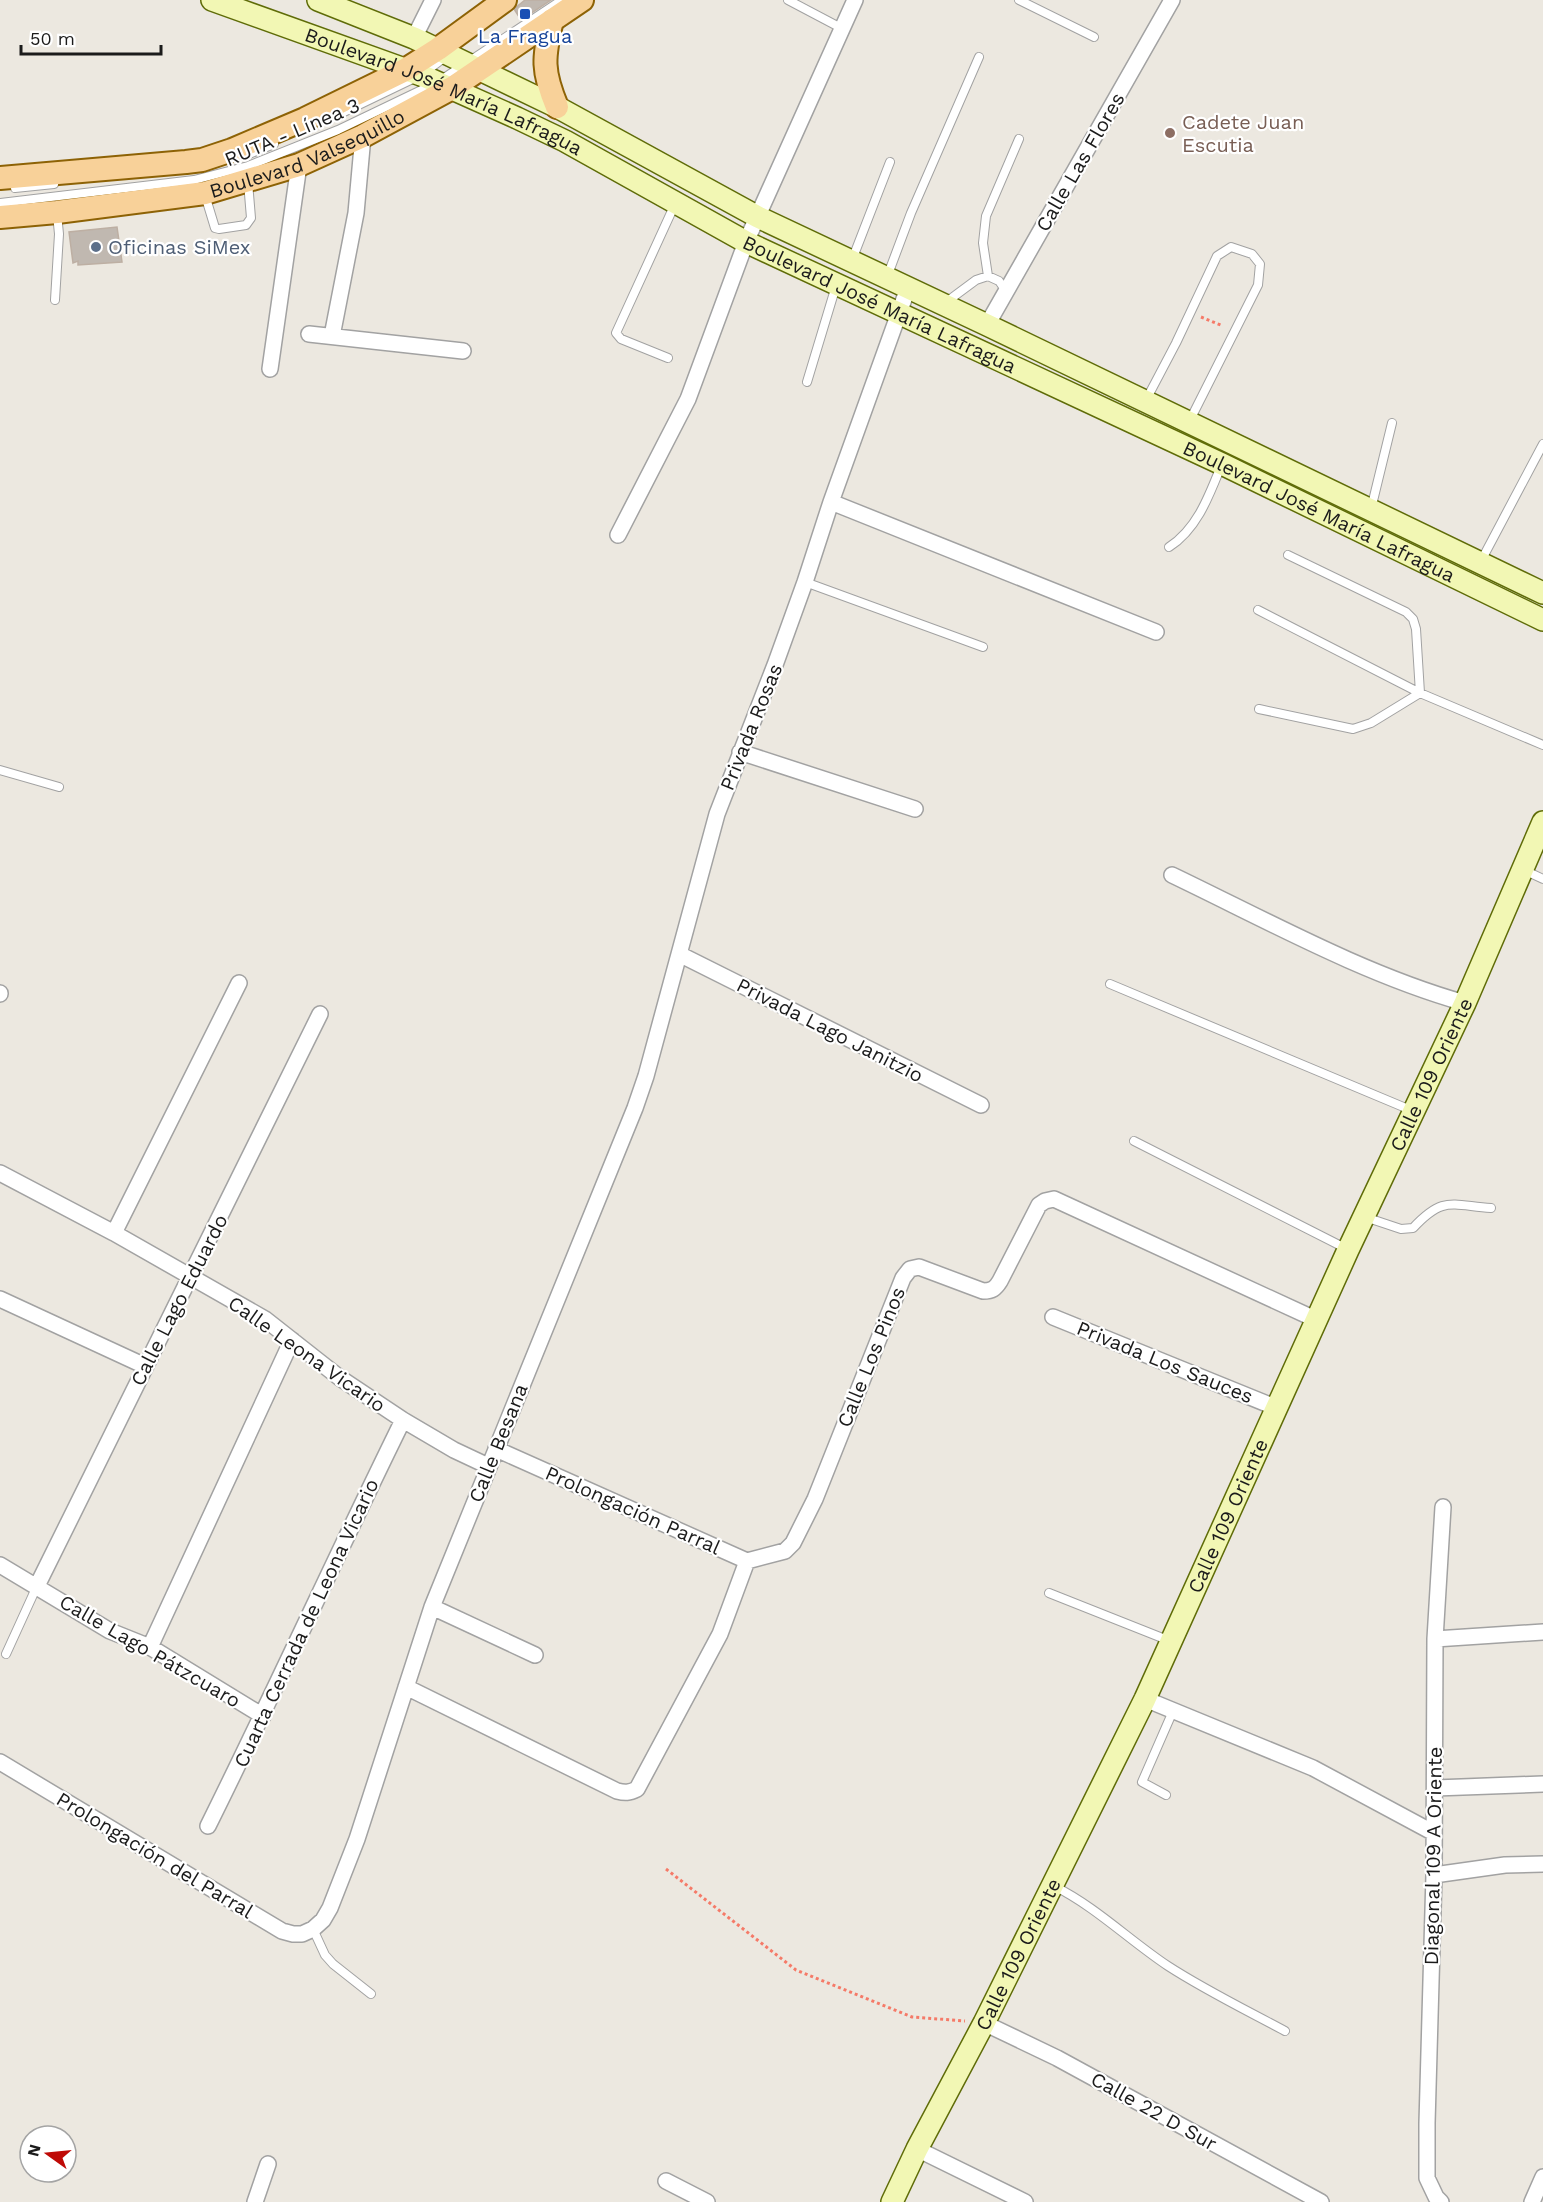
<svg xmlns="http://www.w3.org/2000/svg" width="1543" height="2202" font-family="'Work Sans',sans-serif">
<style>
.building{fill:#c0b8b0;stroke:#bdafa3;stroke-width:1.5}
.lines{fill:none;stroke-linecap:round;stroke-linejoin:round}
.lane-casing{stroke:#a2a2a2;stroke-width:10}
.street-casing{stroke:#a2a2a2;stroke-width:18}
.secondary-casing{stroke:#5f6c08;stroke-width:24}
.primary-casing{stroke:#8d6205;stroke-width:26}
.path{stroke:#f57a68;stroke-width:3;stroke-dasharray:3 3;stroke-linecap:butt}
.lane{stroke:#fff;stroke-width:8}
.street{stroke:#fff;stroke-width:15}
.secondary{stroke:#f2f7b4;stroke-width:21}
.primary{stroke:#f8d199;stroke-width:22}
.transit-dot{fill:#1a4fb4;stroke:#fff;stroke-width:2}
.education-dot{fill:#8d6e63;stroke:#fff;stroke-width:2}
.service-dot{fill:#5c6f8a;stroke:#fff;stroke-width:2}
.labels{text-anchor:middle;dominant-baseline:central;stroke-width:4.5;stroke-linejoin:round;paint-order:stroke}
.transit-label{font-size:20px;fill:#164399;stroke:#fff}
.street-label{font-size:20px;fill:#1b1b1b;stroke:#fff}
.education-label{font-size:20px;fill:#785e54;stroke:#fff;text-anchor:start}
.service-label{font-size:20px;fill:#4e5e75;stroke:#fff;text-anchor:start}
</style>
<rect width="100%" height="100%" fill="#ece8e0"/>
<path class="building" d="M525,0H551L521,20L514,9Z
M117,227L122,262L78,265V261L73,263L69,232Z"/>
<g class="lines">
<defs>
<path id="lane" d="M788,0L843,29
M1019,0L1094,37
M342,113L421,75L445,57
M249,154L274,144
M15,188L54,184
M205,195L215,228L219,229L246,225L251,218L248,182
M0,203L194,180L248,166L338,130L438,82L562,0
M852,260L890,162
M988,276L983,243L986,216L1019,139
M887,277L911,213L979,57
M55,300L59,234L57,214
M945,303L976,280L988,276L999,281L1006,291
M668,358L621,339L616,333L675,204
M807,382L836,286
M1146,400L1176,343L1217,256L1231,247L1252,254L1260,264L1258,285L1189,422
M1371,509L1392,423
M1169,547C1197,529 1209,496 1221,466
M1481,561L1543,444
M805,582L983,647
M1258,610L1420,693L1543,745
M1259,709L1353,729L1371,723L1420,693L1416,629L1413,619L1406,612L1288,555
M0,770L59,787
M1524,870L1543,879
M1110,984L1413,1111
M1134,1141L1347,1249
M1365,1217L1401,1229L1413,1228C1443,1196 1450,1205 1491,1208
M1049,1593L1170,1641
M6,1654L37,1586
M1166,1795L1142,1782L1173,1711
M1054,1886C1096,1907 1129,1940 1168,1966C1205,1990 1246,2010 1285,2031
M313,1929L325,1955L333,1964L371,1994"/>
<path id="street" d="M414,38L433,0
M987,325L1172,0
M309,334L463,351
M332,336L356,213L363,136
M270,369L299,165
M831,502L1156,632
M618,535L688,399L746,242L855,0
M740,752L915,809
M1172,875C1266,920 1365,975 1465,1003
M679,954L981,1105
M0,994V993
M0,1173L114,1233L265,1319L340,1378L403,1420L454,1450L488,1466
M114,1233L239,983
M0,1299L145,1366
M1053,1317L1277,1408
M496,1449L747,1561L785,1551L793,1543L815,1499L903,1278L910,1269L919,1267L983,1291C992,1291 995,1289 1000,1281L1039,1205L1045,1201L1054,1199L1317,1320
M0,1565L110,1631L150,1647L263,1716
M37,1586L320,1014
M432,1607L535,1655
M1435,1639L1543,1632
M150,1647L292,1340
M406,1687L617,1791C625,1793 629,1793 637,1789L720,1634L747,1561
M1145,1699L1313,1768L1434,1833
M0,1762L282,1931L293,1934H302L313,1929L323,1920L330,1908L357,1839L432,1607L635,1108L646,1076L717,814L775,665L805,582L831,502L908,288
M1435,1788L1543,1784
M208,1826C275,1691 337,1554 403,1420
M1434,1875L1505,1865L1543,1864
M984,2023L1057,2058L1321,2202
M917,2149L1025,2202
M666,2181L707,2202
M255,2202L268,2164
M1441,2202L1436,2197L1427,2178V2123L1434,1875L1435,1639L1443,1507
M1532,2202L1543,2177"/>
<g id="secondary">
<path id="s1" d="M212,0L421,75L517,118L565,141L746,242L1222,464L1543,620"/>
<path d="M318,0L414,38L557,107L758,217L987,325L1543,593"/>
<path id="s2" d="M892,2202L917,2149L984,2023L1145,1699L1348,1250L1465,1003L1543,822"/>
</g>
<g id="primary">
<path d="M552,20C543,58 542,71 557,107"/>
<path d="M0,178L186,162L202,160L232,150L305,119L405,70L438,49L505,0"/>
<path id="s3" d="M0,217L57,212L205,193L299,165L363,136L452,88L582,0"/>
</g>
</defs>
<use href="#lane" class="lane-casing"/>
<use href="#street" class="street-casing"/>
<use href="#secondary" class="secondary-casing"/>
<use href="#primary" class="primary-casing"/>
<path class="path" d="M1201,317L1223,326
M666,1869L796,1970L912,2017L965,2021"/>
<use href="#lane" class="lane"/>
<use href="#street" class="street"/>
<use href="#secondary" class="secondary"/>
<use href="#primary" class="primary"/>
</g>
<rect class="transit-dot" x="519" y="8" width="12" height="12" rx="3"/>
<circle class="education-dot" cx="1170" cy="133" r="6"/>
<circle class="service-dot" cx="96" cy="247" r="6"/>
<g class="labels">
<g class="transit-label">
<text x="525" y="36">La Fragua</text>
</g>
<g class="street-label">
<text stroke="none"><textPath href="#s1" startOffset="249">Boulevard José María Lafragua</textPath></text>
<text transform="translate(292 132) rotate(-23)">RUTA - Línea 3</text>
<text stroke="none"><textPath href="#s3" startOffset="316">Boulevard Valsequillo</textPath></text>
<text transform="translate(1080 162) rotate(-60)">Calle Las Flores</text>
<text stroke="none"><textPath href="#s1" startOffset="735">Boulevard José María Lafragua</textPath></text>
<text stroke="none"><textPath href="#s1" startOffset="1221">Boulevard José María Lafragua</textPath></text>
<text transform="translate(751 727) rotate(-68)">Privada Rosas</text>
<text transform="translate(830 1030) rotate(27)">Privada Lago Janitzio</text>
<text stroke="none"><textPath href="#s2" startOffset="1250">Calle 109 Oriente</textPath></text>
<text transform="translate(179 1300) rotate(-63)">Calle Lago Eduardo</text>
<text transform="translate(307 1354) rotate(35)">Calle Leona Vicario</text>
<text transform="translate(871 1357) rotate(-68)">Calle Los Pinos</text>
<text transform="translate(1165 1362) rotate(22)">Privada Los Sauces</text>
<text transform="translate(498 1443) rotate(-68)">Calle Besana</text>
<text transform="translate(633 1510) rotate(24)">Prolongación Parral</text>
<text stroke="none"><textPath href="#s2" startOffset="764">Calle 109 Oriente</textPath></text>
<text transform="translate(306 1623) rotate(-65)">Cuarta Cerrada de Leona Vicario</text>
<text transform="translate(150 1651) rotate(30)">Calle Lago Pátzcuaro</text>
<text transform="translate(155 1855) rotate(31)">Prolongación del Parral</text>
<text transform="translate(1433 1856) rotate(-89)">Diagonal 109 A Oriente</text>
<text stroke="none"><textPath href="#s2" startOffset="278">Calle 109 Oriente</textPath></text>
<text transform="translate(1154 2111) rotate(29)">Calle 22 D Sur</text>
</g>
<g class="education-label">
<text x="1182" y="122">Cadete Juan<tspan x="1182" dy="23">Escutia</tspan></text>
</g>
<g class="service-label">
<text x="108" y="247">Oficinas SiMex</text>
</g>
</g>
<g transform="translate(48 2154) rotate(285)"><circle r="28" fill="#ffffff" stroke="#a4a4a4" stroke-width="1.5"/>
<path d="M0-4.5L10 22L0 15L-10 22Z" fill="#bf0a06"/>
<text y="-9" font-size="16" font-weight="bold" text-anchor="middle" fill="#1b1b1b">N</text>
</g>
<path d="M21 45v9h140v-9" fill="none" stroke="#1b1b1b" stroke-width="3"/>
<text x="30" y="45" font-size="18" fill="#1b1b1b" stroke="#ffffff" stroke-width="4.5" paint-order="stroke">50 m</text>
</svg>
